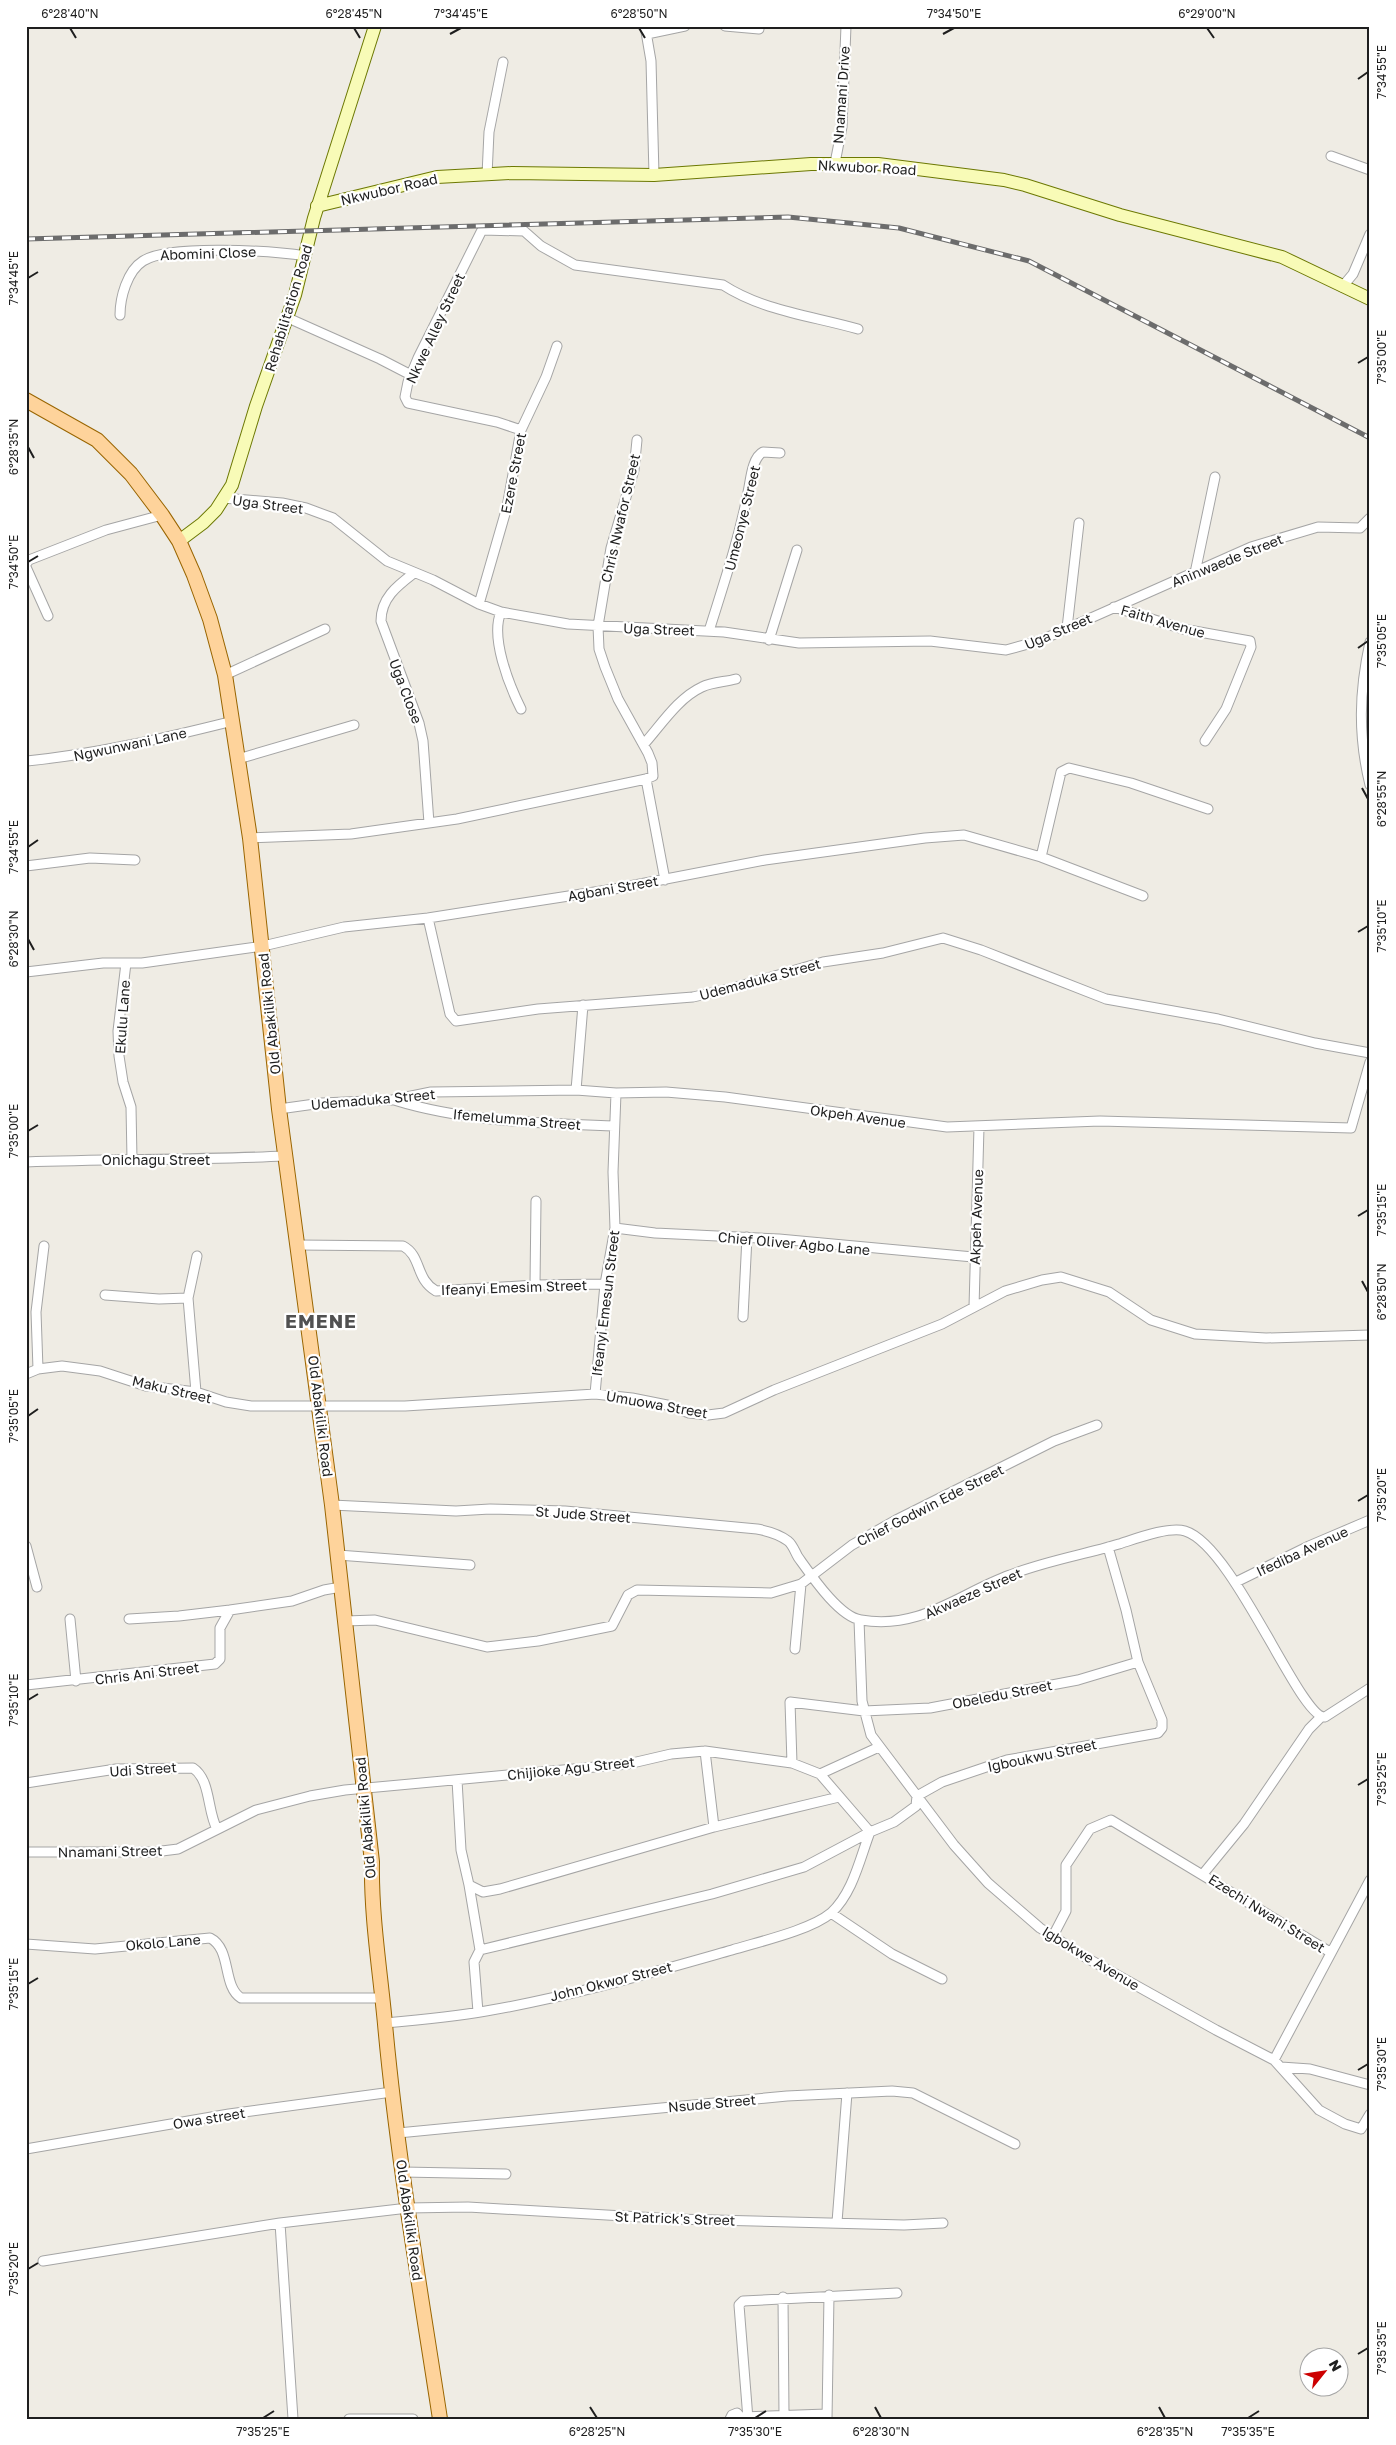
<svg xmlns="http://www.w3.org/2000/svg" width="1396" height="2445" font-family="'Golos Text',sans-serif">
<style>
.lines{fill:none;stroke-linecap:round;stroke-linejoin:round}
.street-casing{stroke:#a5a5a5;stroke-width:11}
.secondary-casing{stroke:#6c7803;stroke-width:14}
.primary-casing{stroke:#996500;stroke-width:16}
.street{stroke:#fff;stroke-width:9}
.secondary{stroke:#f8fbb7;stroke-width:12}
.primary{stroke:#fed39b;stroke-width:14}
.rail-casing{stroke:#6c6c6c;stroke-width:5}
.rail{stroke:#fff;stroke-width:3;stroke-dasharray:9;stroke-linecap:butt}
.ticks{fill:none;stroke:#1e1e1e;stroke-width:2}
.labels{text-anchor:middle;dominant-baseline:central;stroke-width:4.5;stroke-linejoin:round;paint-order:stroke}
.street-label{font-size:14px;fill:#1e1e1e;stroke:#fff}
.district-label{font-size:19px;font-weight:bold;letter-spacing:1px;fill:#515151;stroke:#fff}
.neatline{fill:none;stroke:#1e1e1e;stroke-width:2}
.ticks-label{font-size:12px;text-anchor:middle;fill:#1e1e1e}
</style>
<rect width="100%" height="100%" fill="#efece4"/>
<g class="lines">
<defs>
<path id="street" d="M645,26L651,61L654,175
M725,26L759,29
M647,34L685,26
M1331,156L1370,170
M835,163L842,127L846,26
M487,175L489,132L503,62
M1342,287L1353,274L1370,234
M120,315C120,298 127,271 143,261C169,244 273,251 306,256
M288,318L380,359L411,375
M521,430L497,422L408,403L405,397L408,382L418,358L482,230L524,231L541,246L575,265L723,285C763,311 813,316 858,329
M637,440L634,470L611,548L598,626L599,649L605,667L618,699L648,753L652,763L653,776L646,779L665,880
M223,498L282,503L306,508L333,518L387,561L433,580L479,604L501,612L568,624L724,632L799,643L930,641L1006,650L1039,641L1251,547L1318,527L1360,528L1370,518
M26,564L29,560L106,530L162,515
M26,567L48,616
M414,573C397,586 381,598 381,621L419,723L423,741L429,823
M1195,573L1215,477
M479,604L507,507L521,430L546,377L557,346
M1114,607L1183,629L1250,641L1251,647L1226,709L1205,741
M501,612C490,637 509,685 521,709
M1067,628L1079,523
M709,631C724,583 740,536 749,487C751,476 753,457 763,452L780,453
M769,640L797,550
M1370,642C1359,692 1358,736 1370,785
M225,675L325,629
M644,744C661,725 678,698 702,687C712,682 725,682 736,679
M238,759L354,725
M27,761C97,754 165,738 233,721
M250,838L351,834L457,819L646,779
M1041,857L1143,896
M26,866L90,858L135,860
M428,918L450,1014L456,1021L538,1009L693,997L733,988L823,962L883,953L943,938L981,950L1106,999L1218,1019L1315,1043L1370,1053
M126,963L118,1031L119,1056L123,1082L131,1107L132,1159
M26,972L103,963H142L263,946L344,927L428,918L517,904L614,889L765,860L925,838L964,835L1041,857L1061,772L1069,768L1131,783L1208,809
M576,1090L583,1005
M394,1100C465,1122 540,1123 614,1126
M279,1109L322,1103L392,1100L431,1092L576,1090L616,1093L666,1092L725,1097L947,1127L1100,1121L1351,1128L1370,1062
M26,1162C113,1159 199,1160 285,1156
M615,1228L655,1233L779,1239L973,1257
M298,1245L403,1246C422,1256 415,1279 436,1291L535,1285L605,1284
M535,1285L536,1201
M105,1295L159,1299L188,1298
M974,1307L979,1127
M743,1317L747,1237
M38,1369L36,1312L44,1246
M26,1374L38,1369L62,1366L100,1371L146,1386L196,1392L226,1402L251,1406H405L595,1394L632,1398L667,1405L689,1413L708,1415L724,1413L774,1390L942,1324L1005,1291L1042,1280L1061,1277L1109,1292L1151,1320L1195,1334L1266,1338L1370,1335
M196,1392L188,1298L197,1256
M595,1394L605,1284L615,1228L613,1172L616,1093
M332,1505L456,1511L490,1509L565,1511L757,1529C768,1531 779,1534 788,1541C793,1545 795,1552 798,1557C811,1575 839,1617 861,1620C921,1630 958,1594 1010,1575C1045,1561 1083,1555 1119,1544C1135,1539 1169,1526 1185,1531C1234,1546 1300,1719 1325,1717L1370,1688
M26,1546L37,1587
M338,1555L470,1565
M1236,1582L1309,1546L1370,1520
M70,1619L76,1681
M129,1619L179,1616L230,1610
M859,1620L862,1701L871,1735L954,1845L988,1883L1040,1928L1085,1957L1216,2030L1274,2060L1319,2110L1345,2124L1361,2129L1370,2114
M345,1621L375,1620L487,1647L538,1641L612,1626L628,1595L637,1590L771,1593L801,1584L852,1545L896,1520L1054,1441L1097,1425
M795,1649L801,1584
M26,1685L215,1664L220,1659V1628L230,1610L292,1601L324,1590L341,1587
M705,1751L714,1827
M792,1763L790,1702L864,1711L930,1708L1078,1680L1138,1662
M820,1774L879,1747
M457,1780L461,1850L469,1885L483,1892L500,1889L714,1827L839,1797
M26,1783L116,1769L193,1768C211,1780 207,1811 217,1829
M26,1852H154L178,1849L256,1810L310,1796L345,1790L628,1764L671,1754L705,1751L792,1763L820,1774L870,1832
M1203,1874L1244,1824L1309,1729L1321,1717
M469,1885L480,1950L474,1962L478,2012
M831,1913L892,1954L942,1979
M1053,1936L1066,1911V1865L1090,1829L1111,1820L1330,1952
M26,1944L95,1949L210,1938C232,1949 222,1986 241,1998H381
M480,1950L712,1894L804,1867L870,1832L894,1822L916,1806L917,1796L942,1782L1007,1760L1158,1733L1162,1728V1720L1138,1662L1126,1610L1108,1547
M385,2023C419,2020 453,2017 486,2011C569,1997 651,1973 732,1950C758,1942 811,1930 831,1913C853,1893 860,1858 870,1832
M1274,2060L1370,1880
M1281,2067L1310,2069L1370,2085
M398,2133L787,2096L892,2091L913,2093L1015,2144
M26,2149L229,2114L392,2092
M403,2172L506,2174
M837,2222L847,2093
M280,2223L293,2419
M43,2261L280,2223L408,2208L468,2207L675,2219L904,2225L943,2223
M783,2297L784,2416
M741,2417L827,2414
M349,2419H413
M730,2419L732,2415L737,2413L742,2419
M748,2419L740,2318L739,2305L743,2301L897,2293
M827,2419L829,2295"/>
<path id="secondary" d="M317,206L437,177L512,173L654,175L811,164H878L1004,180L1025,185L1120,215L1282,257L1370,299
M179,541L203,523L216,510L232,485L256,406L295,295L314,218L375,26"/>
<path id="primary" d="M26,400L97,440L131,474L162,515L179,541L194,575L210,619L225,675L250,838L279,1109L332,1505L372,1862C371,1916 380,1970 385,2024C397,2156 420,2288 440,2419"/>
</defs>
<use href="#street" class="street-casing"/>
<use href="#secondary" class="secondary-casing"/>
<use href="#primary" class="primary-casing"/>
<use href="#street" class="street"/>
<use href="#secondary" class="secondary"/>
<use href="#primary" class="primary"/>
<defs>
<path id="rail" d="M26,239L788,217L899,228L1029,261L1370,438"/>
</defs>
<use href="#rail" class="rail-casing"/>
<use href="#rail" class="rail"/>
</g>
<path class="ticks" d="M70,28L76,38M354,28L360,38M639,28L645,38M1207,28L1214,38M450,34L461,28M943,34L954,28M1358,79L1368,72M28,278L38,272M1358,363L1368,357M28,447L34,458M28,562L38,556M1358,648L1368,641M1362,788L1368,799M28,847L38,840M1358,932L1368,926M28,939L34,950M28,1131L38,1125M1358,1216L1368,1210M1362,1281L1368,1292M28,1416L38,1409M1358,1501L1368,1495M28,1700L38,1694M1358,1785L1368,1779M28,1984L38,1978M1358,2070L1368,2064M28,2269L38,2263M1358,2354L1368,2348M590,2407L597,2418M875,2407L881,2418M1159,2407L1165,2418M263,2418L274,2411M755,2418L766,2411M1248,2418L1259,2411"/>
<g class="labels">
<g class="street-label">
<text transform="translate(841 95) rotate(-86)">Nnamani Drive</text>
<text transform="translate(867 167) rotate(3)">Nkwubor Road</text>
<text transform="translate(389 189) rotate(-13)">Nkwubor Road</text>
<text transform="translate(208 253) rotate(-2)">Abomini Close</text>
<text transform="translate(288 308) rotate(-73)">Rehabilitation Road</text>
<text transform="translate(435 328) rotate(-65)">Nkwe Alley Street</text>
<text transform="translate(513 473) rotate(-79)">Ezere Street</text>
<text transform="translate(268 504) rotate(7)">Uga Street</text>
<text transform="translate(620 518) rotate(-77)">Chris Nwafor Street</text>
<text transform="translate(742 518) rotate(-76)">Umeonye Street</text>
<text transform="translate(1227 560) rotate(-22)">Aninwaede Street</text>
<text transform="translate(1163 621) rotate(16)">Faith Avenue</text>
<text transform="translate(659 629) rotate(2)">Uga Street</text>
<text transform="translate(1058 631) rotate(-23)">Uga Street</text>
<text transform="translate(406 691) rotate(69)">Uga Close</text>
<text transform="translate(130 744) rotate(-12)">Ngwunwani Lane</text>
<text transform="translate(613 888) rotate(-10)">Agbani Street</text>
<text transform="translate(760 979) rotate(-15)">Udemaduka Street</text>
<text transform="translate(269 1014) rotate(-96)">Old Abakiliki Road</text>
<text transform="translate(122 1017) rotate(-86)">Ekulu Lane</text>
<text transform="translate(373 1099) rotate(-5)">Udemaduka Street</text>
<text transform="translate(858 1116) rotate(8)">Okpeh Avenue</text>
<text transform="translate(517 1119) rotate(5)">Ifemelumma Street</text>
<text x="156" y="1159">Onichagu Street</text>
<text transform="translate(976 1217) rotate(-88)">Akpeh Avenue</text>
<text transform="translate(794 1243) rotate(5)">Chief Oliver Agbo Lane</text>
<text transform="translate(514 1287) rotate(-2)">Ifeanyi Emesim Street</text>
<text transform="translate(605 1303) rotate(-83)">Ifeanyi Emesun Street</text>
<text transform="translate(172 1389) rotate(13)">Maku Street</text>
<text transform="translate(657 1404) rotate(10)">Umuowa Street</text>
<text transform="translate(321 1416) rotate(83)">Old Abakiliki Road</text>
<text transform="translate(930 1505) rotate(-27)">Chief Godwin Ede Street</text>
<text transform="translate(583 1514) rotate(4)">St Jude Street</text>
<text transform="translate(1302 1551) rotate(-25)">Ifediba Avenue</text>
<text transform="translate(973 1593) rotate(-24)">Akwaeze Street</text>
<text transform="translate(147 1673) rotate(-7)">Chris Ani Street</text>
<text transform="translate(1002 1694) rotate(-11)">Obeledu Street</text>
<text transform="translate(1042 1755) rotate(-12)">Igboukwu Street</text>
<text transform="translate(571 1768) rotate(-6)">Chijioke Agu Street</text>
<text transform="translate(143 1769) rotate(-4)">Udi Street</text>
<text transform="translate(365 1818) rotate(-95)">Old Abakiliki Road</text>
<text transform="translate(110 1851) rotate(-1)">Nnamani Street</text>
<text transform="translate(1267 1913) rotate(32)">Ezechi Nwani Street</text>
<text transform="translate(163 1942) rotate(-5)">Okolo Lane</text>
<text transform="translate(1091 1958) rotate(31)">Igbokwe Avenue</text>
<text transform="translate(611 1981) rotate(-14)">John Okwor Street</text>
<text transform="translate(712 2103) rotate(-5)">Nsude Street</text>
<text transform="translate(209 2118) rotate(-9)">Owa street</text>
<text transform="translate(675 2218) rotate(2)">St Patrick's Street</text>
<text transform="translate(410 2220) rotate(82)">Old Abakiliki Road</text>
</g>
<g class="district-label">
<text x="321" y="1320">EMENE</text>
</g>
</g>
<rect width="1396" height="2445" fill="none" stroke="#ffffff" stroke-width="55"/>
<g transform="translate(1324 2372) rotate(60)"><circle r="24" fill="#ffffff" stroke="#a5a5a5"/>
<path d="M0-4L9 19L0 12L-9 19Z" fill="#cd0001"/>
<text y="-8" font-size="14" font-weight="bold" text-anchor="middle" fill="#1e1e1e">N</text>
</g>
<rect x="28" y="28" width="1340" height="2390" class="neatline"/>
<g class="ticks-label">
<text x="70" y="18">6°28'40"N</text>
<text x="354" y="18">6°28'45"N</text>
<text x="461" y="18">7°34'45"E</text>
<text x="639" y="18">6°28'50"N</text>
<text x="954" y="18">7°34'50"E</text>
<text x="1207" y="18">6°29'00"N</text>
<text transform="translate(1382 72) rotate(-90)" y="4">7°34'55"E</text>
<text transform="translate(14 278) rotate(-90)" y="4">7°34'45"E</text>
<text transform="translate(1382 357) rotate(-90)" y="4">7°35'00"E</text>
<text transform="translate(14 447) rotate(-90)" y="4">6°28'35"N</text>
<text transform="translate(14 562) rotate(-90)" y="4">7°34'50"E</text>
<text transform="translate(1382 641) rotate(-90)" y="4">7°35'05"E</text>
<text transform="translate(1382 799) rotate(-90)" y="4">6°28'55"N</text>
<text transform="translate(14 847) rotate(-90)" y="4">7°34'55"E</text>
<text transform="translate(1382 926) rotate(-90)" y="4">7°35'10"E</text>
<text transform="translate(14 939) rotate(-90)" y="4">6°28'30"N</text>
<text transform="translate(14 1131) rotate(-90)" y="4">7°35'00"E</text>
<text transform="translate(1382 1210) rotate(-90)" y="4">7°35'15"E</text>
<text transform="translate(1382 1292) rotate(-90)" y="4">6°28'50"N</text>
<text transform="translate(14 1416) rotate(-90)" y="4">7°35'05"E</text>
<text transform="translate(1382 1495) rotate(-90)" y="4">7°35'20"E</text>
<text transform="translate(14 1700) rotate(-90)" y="4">7°35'10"E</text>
<text transform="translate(1382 1779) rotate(-90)" y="4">7°35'25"E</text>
<text transform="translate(14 1984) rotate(-90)" y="4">7°35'15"E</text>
<text transform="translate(1382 2064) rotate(-90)" y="4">7°35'30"E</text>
<text transform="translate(14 2269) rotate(-90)" y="4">7°35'20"E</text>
<text transform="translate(1382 2348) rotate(-90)" y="4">7°35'35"E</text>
<text x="263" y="2436">7°35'25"E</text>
<text x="597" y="2436">6°28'25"N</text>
<text x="755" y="2436">7°35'30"E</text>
<text x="881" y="2436">6°28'30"N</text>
<text x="1165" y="2436">6°28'35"N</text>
<text x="1248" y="2436">7°35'35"E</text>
</g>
</svg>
